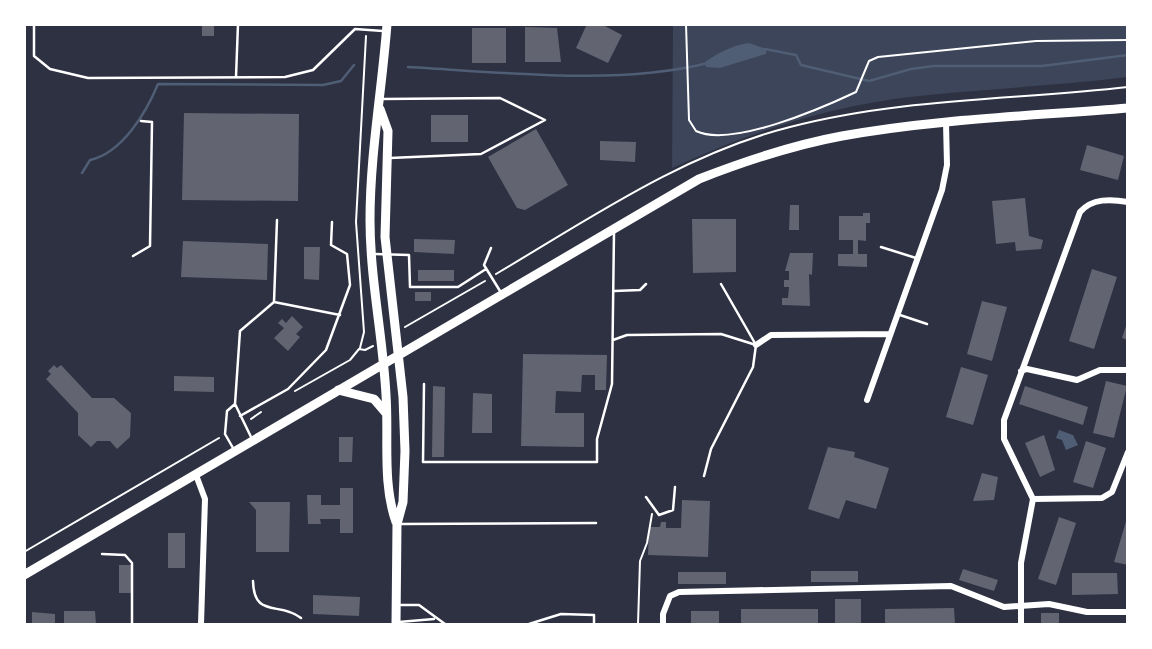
<svg xmlns="http://www.w3.org/2000/svg" width="1152" height="649" font-family="'Sofia Sans Condensed',sans-serif">
<style>
.green{fill:#3c4559}
.water{fill:#4f5d75}
.lines{fill:none;stroke-linecap:round;stroke-linejoin:round}
.stream{stroke:#4f5d75;stroke-width:2.5}
.building{fill:#626471}
.path{stroke:#fff;stroke-width:2}
.service{stroke:#fff;stroke-width:2.5}
.minor{stroke:#fff;stroke-width:6}
.secondary{stroke:#fff;stroke-width:9}
</style>
<rect width="100%" height="100%" fill="#2d3142"/>
<path class="green" d="M673,25H1127V77C1055,86 982,89 910,97C826,107 748,133 672,168Z"/>
<path class="water" d="M749,43L766,49V54L720,68L706,67L705,62C718,53 733,45 749,43Z
M1059,430L1073,435L1078,445L1066,450L1062,440L1056,438Z"/>
<g class="lines">
<path class="stream" d="M765,49L796,55L801,65L869,81L911,69L934,66H1042L1128,55
M408,67C501,72 617,86 708,63
M82,173L90,160C122,153 146,113 158,84L323,85L341,81L354,65"/>
</g>
<path class="building" d="M202,24H214V36H202Z
M587,24H601L622,35L608,63L576,48Z
M525,27L557,28L561,62H525Z
M472,28H506V63H472Z
M184,113L299,114L298,201L182,200Z
M431,115H468V142H431Z
M536,129L568,185L525,210L517,208L488,157Z
M600,141L636,142L635,162L600,160Z
M1087,145L1124,156L1118,180L1080,170Z
M1025,198L1029,236L1043,240L1041,249L1016,251L1015,242L996,244L992,201Z
M790,205H799V230H789Z
M863,213H870V223H866V241L858,240V254H867V267L838,266V254H853V240H839V216H863Z
M692,219H736V272L693,273Z
M414,239L455,240L454,254L414,252Z
M183,241L268,244L267,280L181,277Z
M304,247H320L319,280L304,279Z
M790,253H813L812,275L809,274L810,306L782,305V298H788L789,287H784V280H789V271H785Z
M1092,269L1117,277L1094,349L1069,341Z
M418,270H454V281H418Z
M415,292H431V301H415Z
M982,301L1007,307L992,361L967,354Z
M292,316L303,327L296,334L300,337L288,351L274,338L284,328L278,323L282,319L286,323Z
M1127,323H1128V340L1122,338Z
M523,354L607,355L606,390H595V375H582L581,392L556,391L555,413H584V447L521,446Z
M54,365L57,368L61,365L92,398H114L131,413L130,437L117,449L110,441H97L91,447L78,435V413L46,379L51,374L48,371Z
M961,367L988,375L973,425L946,417Z
M174,376L214,377V392L174,391Z
M1106,381L1127,386L1114,438L1093,433Z
M433,386L445,387L444,457H432Z
M1025,386L1088,407L1083,425L1019,404Z
M473,393L492,394V433H472Z
M1044,435L1055,470L1040,477L1025,443Z
M339,437H353L352,462H339Z
M1086,441L1106,448L1093,488L1073,482Z
M828,447L855,452L854,457L889,468L876,509L846,500L839,519L808,509Z
M982,473L998,477L994,500L973,501Z
M340,488H353V533H340V519H320L321,524H308L307,495H321V505H340Z
M682,500L710,501L708,557L648,555L649,527H660L661,522H666V528H681Z
M249,502H290L289,552H256V510Z
M1059,517L1076,523L1056,585L1038,579Z
M1127,518H1128V565L1114,562Z
M168,533H185V568H168Z
M119,565H131V593H119Z
M963,569L998,580L994,591L959,580Z
M811,571H858V582H811Z
M678,572H726V584H678Z
M1072,573H1117L1118,594L1072,595Z
M313,595L360,597L359,616L313,614Z
M835,599H861V624H835Z
M954,608L955,624H885V609Z
M741,609H818V624H741Z
M64,611H95L96,624H64Z
M691,611H719V624H691Z
M32,612L55,614V624H32Z
M1041,613H1059V624H1041Z"/>
<g class="lines">
<path class="path" d="M686,24L689,120L696,131C731,148 822,108 856,92L869,61L878,57L1036,41L1128,40
M496,274C589,219 683,154 790,127C901,98 1014,100 1128,87
M405,327L485,281
M360,348L364,332L356,222L366,36
M295,391L350,360L359,349L365,350L373,346
M251,419L261,412
M24,552L219,438
M638,624L640,561L647,543L652,514"/>
<path class="service" d="M34,24V56L50,69L88,78L285,77L313,70L355,29L383,31
M236,77L238,24
M381,99L500,98L545,120L481,154L390,158
M881,247L916,258
M491,248L484,265L500,291
M375,254L409,255L410,287H458L486,269
M133,256L150,246L152,122L141,121
M614,291L640,290L646,284
M274,302L277,220
M900,315L927,324
M613,340L627,335L721,334L756,345
M424,384L423,462H597V439L612,384L614,232
M240,416L288,389L326,350L350,285L347,254L331,245L332,222
M252,439L235,404L240,331L274,302L340,315
M233,448L225,434L227,411L235,404
M704,476L711,449L753,367L756,345L721,284
M646,497L659,515L673,510L675,487
M400,524L596,523
M102,554L125,555L132,563V624
M253,581C254,619 279,601 301,618
M400,605H419L445,624
M399,622L434,619
M529,624L561,614L594,615V624"/>
<path class="minor" d="M756,345L771,335L890,334
M1021,371L1027,369L1077,380L1100,370H1128
M867,400L942,190L947,165L946,123
M196,475L205,499L201,624
M1033,499L1102,498L1112,492L1128,452
M663,624V614L670,596L679,592L951,586L1004,607L1049,604L1087,612H1128
M1021,624V563L1033,499L1004,439V420L1080,212C1092,198 1111,199 1128,202"/>
<path class="secondary" d="M387,24C382,90 370,154 370,220C370,279 383,337 386,395C389,437 382,483 396,522
M380,109L388,131L385,237L403,397L405,451L403,502L397,524L396,624
M338,390L374,399L386,413
M24,575L699,179C745,161 793,145 842,136C936,119 1032,116 1128,108"/>
</g>
<rect width="1152" height="649" fill="none" stroke="#ffffff" stroke-width="52"/>
</svg>
